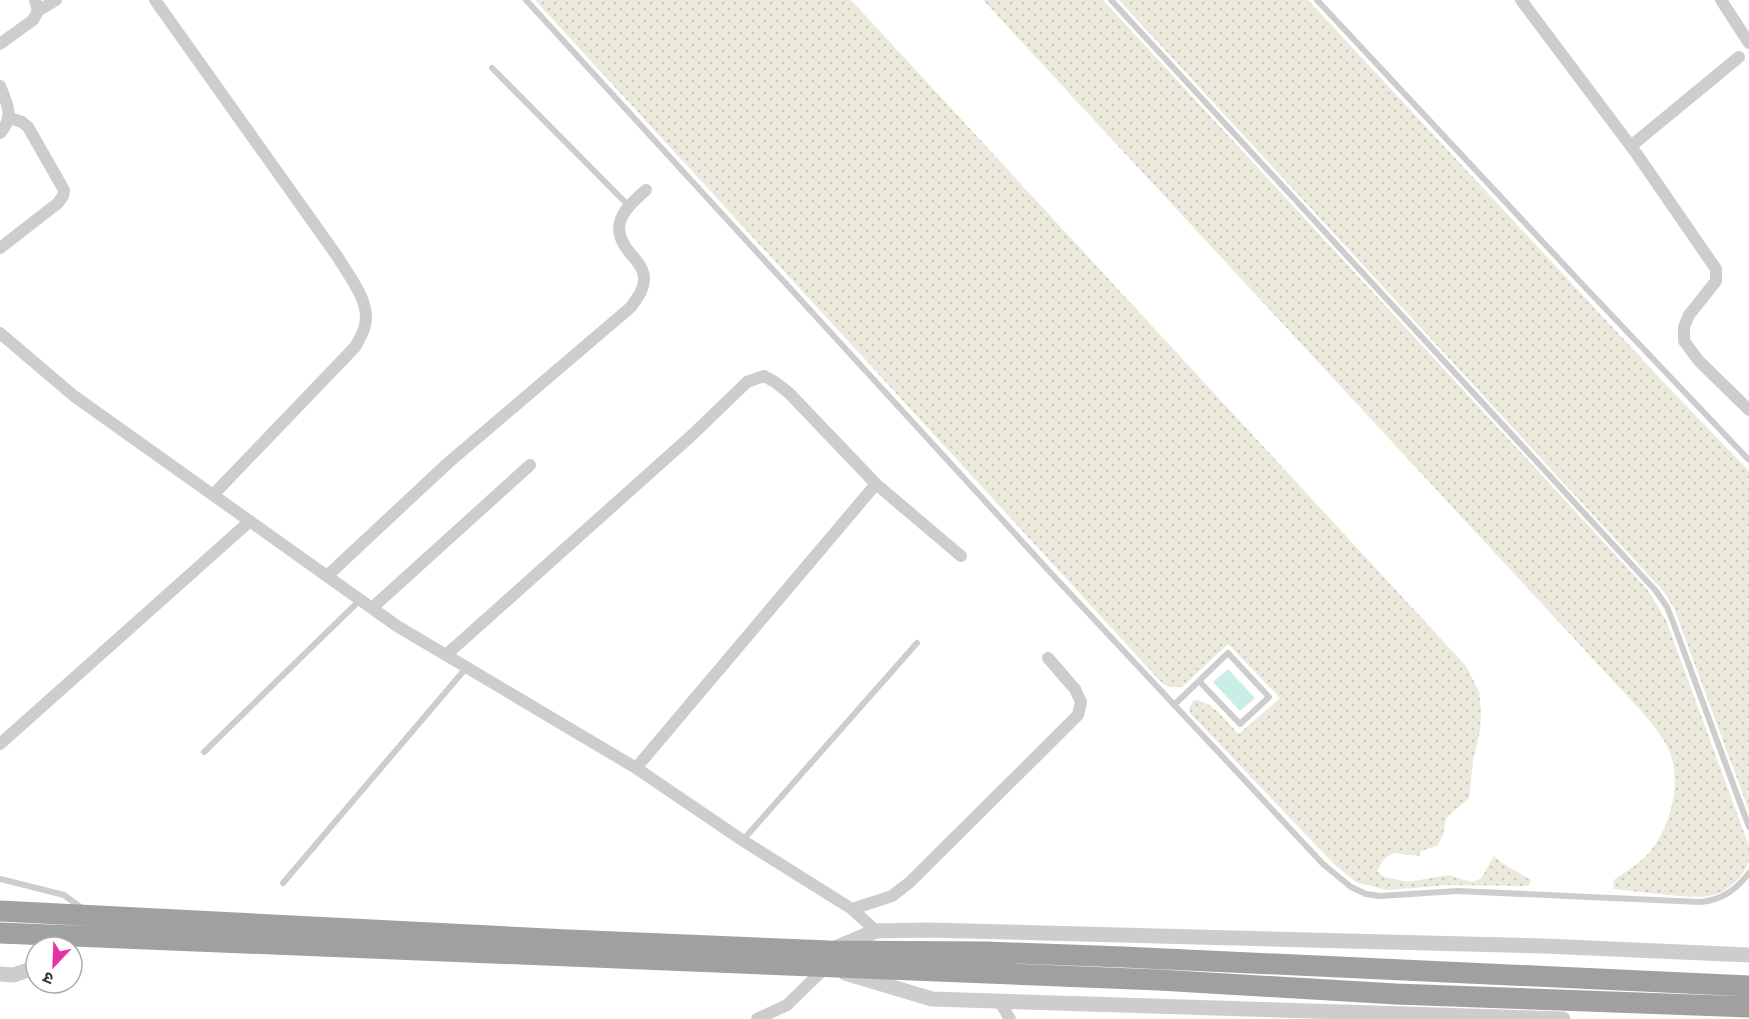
<svg xmlns="http://www.w3.org/2000/svg" width="1749" height="1019" font-family="Jost,'Noto Sans Devanagari',sans-serif">
<style>
.grass{fill:url(#grass-dots)}
.water{fill:#caede8}
.lines{fill:none;stroke-linecap:round;stroke-linejoin:round}
.service{stroke:#cdcdcd;stroke-width:6}
.minor{stroke:#cdcdcd;stroke-width:12}
.tertiary{stroke:#cdcdcd;stroke-width:15}
.trunk{stroke:#a0a0a0;stroke-width:21}
</style>
<defs>
<pattern id="grass-dots" width="8" height="8" patternUnits="userSpaceOnUse" patternTransform="scale(1.5)"><rect width="8" height="8" fill="#eae9db"/><path d="M2 2h.1M6 6h.1" fill="none" stroke="#c9c8bc" stroke-width="1.8" stroke-linecap="round"/></pattern>
</defs>
<rect width="100%" height="100%" fill="#fff"/>
<path class="grass" d="M535,0H851L1466,666L1479,692L1481,710L1480,731L1473,760L1469,798L1446,818L1443,835L1437,846L1421,851L1419,856L1394,853L1385,858L1377,871L1384,877L1408,882L1448,875L1472,882L1481,879L1494,856L1502,863L1531,880L1529,886L1450,885L1387,890L1356,882L1334,864L1190,713L1189,708L1194,700C1212,700 1226,722 1239,734L1280,698L1228,644L1182,687H1170L1163,684Z
M983,0H1103L1647,589L1666,620L1749,846C1749,851 1749,856 1749,860C1746,875 1727,892 1713,895C1689,900 1639,891 1613,889L1614,880C1625,872 1639,864 1647,855C1671,829 1684,779 1667,746C1661,734 1651,723 1643,713Z
M1119,0H1308L1669,388L1749,471V811L1674,608L1664,592Z"/>
<path class="water" d="M1228,669L1255,698L1240,711L1213,682Z"/>
<g class="lines">
<path class="service" d="M526,0L1049,571L1323,864L1351,887L1366,894L1380,896L1457,891L1700,902C1722,900 1736,890 1749,873
M1111,0L1656,591L1667,607L1673,622L1749,827
M1317,0L1582,284L1749,460
M492,68L628,205
M1174,705L1228,653L1269,697L1240,724L1199,681
M204,752L360,600
M743,840L917,643
M0,879L64,895L83,909
M283,883L467,667"/>
<path class="minor" d="M155,0L337,256C348,275 371,302 365,325C364,332 359,340 355,347L213,495
M1521,0L1636,153L1716,269V281L1689,315L1684,327V341L1699,361L1749,410
M1721,0L1749,43
M38,11L56,0
M0,44L33,20L38,11L35,0
M0,86C7,104 15,117 0,133
M1631,146L1739,57
M0,248L58,203L63,196L64,190L28,127L22,122L10,118
M0,333L74,396L397,626L636,768L742,840L852,909L876,931
M327,576L448,463L631,307C637,298 645,289 644,277C643,267 636,260 630,253C607,226 624,209 646,190
M372,608L530,465
M446,655L691,436L747,382L764,376L775,382L789,393L876,484L961,556
M0,744L250,521
M636,768L876,484
M852,909L892,896L910,882L1078,715L1081,702L1075,689L1048,658
M1000,1002L1010,1019
M757,1019L787,1005L826,967"/>
<path class="tertiary" d="M835,948L876,931L927,930L1544,946L1749,955
M845,973L932,999L1563,1019
M0,974L14,975L36,967"/>
<path class="trunk" d="M0,911L568,940L829,951L986,952L1123,957L1749,986
M0,933L1159,980L1396,994L1749,1007"/>
</g>
<g transform="translate(54 965) rotate(203)"><circle r="28" fill="#ffffff" stroke="#acacac" stroke-width="1.5"/>
<path d="M0-4.5L10 22L0 15L-10 22Z" fill="#e832a2"/>
<text y="-9" font-size="16" font-weight="bold" text-anchor="middle" fill="#303030">उ</text>
</g>
</svg>
